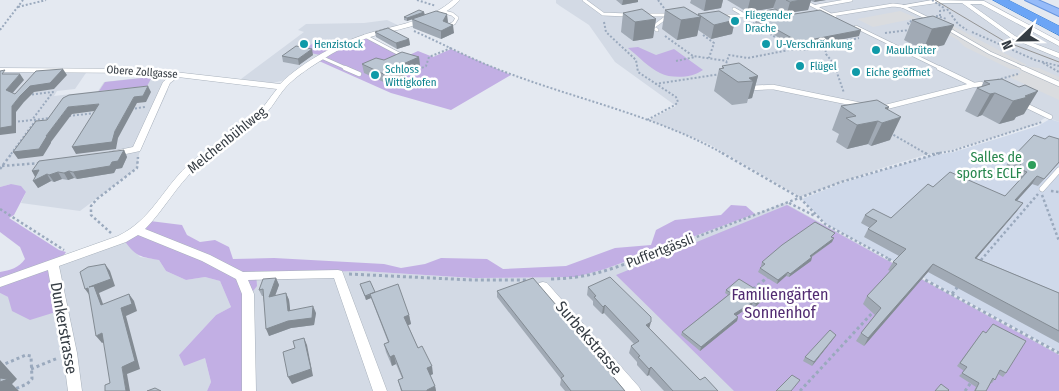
<svg xmlns="http://www.w3.org/2000/svg" width="1059" height="391" font-family="'Fira Sans Condensed',sans-serif">
<style>
.residential{fill:#d3dae5}
.education{fill:#cfd9ea}
.green{fill:#c2afe4}
.parking{fill:#dadcdf}
.lines{fill:none;stroke-linecap:round;stroke-linejoin:round}
.lane-far2-casing{stroke:#a8b1bc;stroke-width:4}
.lane-far1-casing{stroke:#a8b1bc;stroke-width:5.5}
.lane-casing{stroke:#a8b1bc;stroke-width:6}
.street-casing{stroke:#a8b1bc;stroke-width:1}
.primary-casing{stroke:#6795dd;stroke-width:2}
.highway-casing{stroke:#3b81d5;stroke-width:1}
.path-far2{stroke:#9aa9bd;stroke-width:2;stroke-dasharray:2 2;stroke-linecap:butt}
.path-far1{stroke:#9aa9bd;stroke-width:2.5;stroke-dasharray:2.5 2.5;stroke-linecap:butt}
.path{stroke:#9aa9bd;stroke-width:3;stroke-dasharray:3 3;stroke-linecap:butt}
.lane-far2{stroke:#fff;stroke-width:3}
.lane-far1{stroke:#fff;stroke-width:4.5}
.lane{stroke:#fff;stroke-width:5}
.street{fill:#fff;fill-rule:evenodd}
.primary{fill:#96bbf9;fill-rule:evenodd}
.highway{fill:#6ba5f6;fill-rule:evenodd}
.tram{stroke:#949494;stroke-width:1}
.path-bridge{stroke:#9aa9bd;stroke-width:2;stroke-dasharray:2 2;stroke-linecap:butt}
.wall{fill:#a1aab5}
.shaded-wall{fill:#838b93}
.building{fill:#bbc6d2;stroke:#838b93}
.culture-dot{fill:#0f9aa8;stroke:#fff;stroke-width:2}
.leisure-dot{fill:#2e9e5b;stroke:#fff;stroke-width:2}
.labels{text-anchor:middle;dominant-baseline:central;stroke-width:5;stroke-linejoin:round;paint-order:stroke}
.far-culture-label{font-size:11px;fill:#0d838f;stroke:#fff;text-anchor:start}
.far-street-label{font-size:11px;fill:#353c43;stroke:#fff}
.street-label{font-size:14px;fill:#353c43;stroke:#fff}
.leisure-label{font-size:14px;fill:#27864d;stroke:#fff;text-anchor:end}
.near-park-label{font-size:16px;fill:#512b71;stroke:#fff}
.near-street-label{font-size:16px;fill:#353c43;stroke:#fff}
</style>
<rect width="100%" height="100%" fill="#e4e9f1"/>
<path class="residential" d="M556,0H984L1059,41V122L1046,117L1035,125L951,150L925,155L885,167L800,197L709,144L649,120L676,106L615,62L589,25L560,6L556,3Z
M387,20L404,28L348,44L308,68L297,77L273,83L241,79L304,32L298,30L306,24L364,23Z
M0,70H88L75,89L57,91L54,96L98,91L104,82L155,76L160,72L183,75L165,87L164,90H168L139,154L137,168L80,211L21,203L26,192L11,184L0,187Z
M785,203L1059,354V391H243L244,321L256,272L361,271L474,278L576,277L605,269Z
M124,240L140,257L159,260L166,271L186,280L205,277L220,281L231,307L216,315L179,355L205,358L211,382L207,391H0V293L8,297L55,266Z"/>
<path class="education" d="M1050,119L1059,122V352L826,224L802,199L842,183L929,156L954,152L1038,126Z"/>
<path class="green" d="M367,38L405,57L418,51L433,57L451,49L511,75L451,110L391,93L319,61L340,48Z
M319,39L340,44L320,55L302,51Z
M638,47L656,55L674,49L703,70C692,78 672,79 660,73C649,68 638,56 628,48Z
M152,77L147,86L99,91L105,82Z
M11,184L21,186L26,192L14,215L9,218L59,250L66,252L60,261L50,265L59,311L30,320L12,311L8,297L0,293V272C10,270 19,268 25,259L20,247L0,232V187Z
M731,205L746,206L755,214L605,269L576,277L474,278L361,271L256,273L257,286L244,303L243,391H207L211,382L205,358L184,366L179,355L216,315L231,307L220,281L205,277L186,280L166,271L159,260C140,257 135,256 124,240L150,221L182,225L187,235L200,242L215,240L229,247L233,259L274,258L384,264L401,268L425,264L441,258L487,259L503,269L566,266L615,248L651,245L656,230L675,220L721,215Z
M787,205L1059,355V391H734L616,275Z"/>
<path class="parking" d="M900,11L917,18L873,27L857,19Z
M936,17L1027,65L1024,66L1039,68L1059,77V100L1007,76L1021,73L1018,69H1010L965,47L958,40L921,20Z"/>
<g class="lines">
<defs>
<path id="lane-far2" d="M584,0L603,14L627,15
M802,0L835,17
M817,6L851,0
M734,9L746,16
M444,12L452,14L457,18L454,23L448,26
M646,15H670
M831,15L893,5L902,6L931,20
M723,16H746L765,13
M856,27L942,69
M945,27L990,53L1026,69
M657,30L653,27L668,16
M365,36L403,56
M321,57L348,69"/>
<path id="lane-far1" d="M345,68L359,74
M939,68L974,85L981,84L988,87
M1023,68L1059,84
M749,88L773,87L861,105
M1023,104L1050,117
M882,108L973,85"/>
<path id="lane" d="M1042,189L1059,170"/>
<path id="street" d="M453,0H460C438,23 407,27 377,35C359,40 342,47 325,58C312,66 296,76 286,87C277,97 272,109 262,117C242,136 216,149 196,168C176,186 164,210 145,229L210,255L243,272L338,270L342,271L387,391H373L334,278L248,280L254,294L256,391H242V294L236,279L202,261L138,235L126,242L59,266L77,353L82,391H68L63,353L48,270L0,287V278L118,236C151,220 162,190 187,166C209,146 236,133 258,113C265,106 270,97 277,89L178,77L170,83L140,151L112,157L107,154L109,152L133,147L163,82L170,76L148,73L0,72V68L148,69L280,84C303,61 341,41 373,32C402,24 430,20 453,0Z
M932,0L984,1L1059,41V46L981,4H970L1015,36L1059,53V58L1011,38L962,3H937L902,8L899,6Z
M543,282L547,283L639,387L641,391H625L539,289L537,286L539,283Z"/>
<path id="primary" d="M1025,0H1038L1059,9V16Z"/>
<path id="highway" d="M993,0H1008L1059,26V35Z"/>
</defs>
<use href="#lane-far2" class="lane-far2-casing"/>
<use href="#lane-far1" class="lane-far1-casing"/>
<use href="#lane" class="lane-casing"/>
<use href="#street" class="street-casing"/>
<use href="#primary" class="primary-casing"/>
<use href="#highway" class="highway-casing"/>
<path class="path-far2" d="M417,0L436,6
M658,0L664,8
M18,7L46,0
M947,9L958,24L967,30
M936,16L947,19
M940,16V11L946,10
M604,22L606,32L636,60L638,72L676,97L678,102L675,105L647,120
M753,23L794,49
M911,28L908,23L913,20
M0,30L23,0
M414,31C443,44 471,59 500,70C574,99 655,115 724,154
M972,32L1035,60L1059,66
M885,33L910,30
M703,35L714,43L709,58
M665,36L693,56L727,61
M825,46L826,54L834,64L844,93
M676,61L695,57
M1043,63L1059,72
M725,67L729,55L748,58L794,49L806,50L859,38
M411,73L426,66L429,57L451,48
M997,80L1018,74
M655,84L721,74
M28,95L53,92L32,120
M131,109L145,107
M69,116L95,113
M14,122L51,118
M890,133L927,154
M11,154L36,120
M932,154L952,151L1042,122"/>
<path class="path-far1" d="M722,153L800,198L825,224L891,260
M925,153L928,155
M2,166L40,163
M0,169L12,153
M1051,191L1059,192
M1042,195L1059,241
M789,203L815,216
M0,209L64,250
M111,233L91,215V206L97,199L137,168L138,157
M636,260L841,182L940,153
M981,260L1038,194"/>
<path class="path" d="M888,259L896,263
M979,262L982,259
M349,274L472,280H528
M920,277L1059,353
M551,279C587,278 606,271 639,259
M753,289L768,277
M952,294L959,285
M0,366L26,355L31,356L32,379L27,384L15,389
M31,369L58,358
M800,391L874,311
M965,391L972,381"/>
<use href="#lane-far2" class="lane-far2"/>
<use href="#lane-far1" class="lane-far1"/>
<use href="#lane" class="lane"/>
<use href="#street" class="street"/>
<use href="#primary" class="primary"/>
<use href="#highway" class="highway"/>
<path class="tram" d="M935,0L1004,41L1059,62"/>
<path class="path-bridge" d="M932,0L944,8"/>
</g>
<path class="wall" d="M616,0H638V2L622,5Z
M691,0H723L721,8L704,11L690,3Z
M727,0H826L814,2L811,1L808,10L787,13L773,8L747,12Z
M665,10L698,15V14L735,20L732,34L711,39L698,30L697,36L677,40L662,29Z
M758,12L788,15L859,36L797,48L755,24L756,18H759L757,17Z
M623,13L656,19L653,38L633,41L621,32Z
M425,15L447,23L454,33L441,39L413,28L412,19L421,16L407,21L404,20V17Z
M912,20L954,25L944,45L923,50L904,40Z
M375,32L409,39L410,45L397,49L376,37Z
M313,55L299,65L283,62L282,56Z
M419,57L420,66L404,74L405,79L392,86L364,73L362,64L384,60Z
M722,66L758,76L752,98L748,99L747,103L732,105L714,91L719,69L722,68Z
M1002,79L1024,114L1016,117L1014,120L999,124L982,115L977,117L965,111L977,88L981,87L984,81Z
M841,106L889,107L888,109L890,140L871,146L868,144L847,149L836,142L839,134L832,130Z
M124,150L127,157L122,168L116,169L114,173L77,179L74,178L68,180L62,179L54,182L51,181L38,188L35,177L32,171Z
M1010,160L1059,163L1038,186L1032,184L1017,201L1023,203L1017,211L976,258L1059,293V343L928,272L864,346L856,341L861,333L875,315L863,304L867,296L890,271L888,270L893,262L899,256L864,237L868,229L870,228L861,223L865,215L891,218L933,187L1005,196L1021,179L1013,176L1016,171L1005,167Z
M833,237V238L832,242L812,257L811,261L789,277L786,276L777,284L758,272L760,268L762,266H761L762,262Z
M276,278L279,285L275,296L286,293L289,300L290,310L316,313L314,325L291,328L269,336L263,296H262L259,290Z
M360,284L409,315L411,324L408,325L418,348L433,374L430,376L435,386L436,391H401L398,380L402,378L396,364L392,366L386,352L384,344L388,342L371,298L366,300Z
M588,287L649,328L700,380L718,391H664L649,375L647,376L637,365V362L629,353L631,346L634,344L604,313L602,314L593,305V301L587,295Z
M726,290L765,295L764,299L755,307L752,305L736,316L738,317L737,321L700,351L681,335L682,332L728,295L725,293Z
M497,291L592,347V351L625,391H565L560,385L561,379L497,297Z
M983,331L1006,373L1003,377L998,374L992,383H991L986,391H974L976,387L959,376L964,371L957,366Z
M836,335L834,338L812,366L803,361L805,357Z"/>
<path class="shaded-wall" d="M623,0H638V2L622,5Z
M706,0H723L721,8L704,11Z
M750,0H776L773,8L747,12Z
M799,0H811L808,10L787,13L790,2Z
M815,0H826L814,2Z
M424,12L425,15L407,21V18Z
M447,14L448,22L444,29L453,25L454,33L441,39V31L443,21Z
M701,17L697,36L677,40L681,20Z
M656,19L653,38L633,41L635,22Z
M735,20L732,34L711,39L714,25Z
M954,25L944,45L923,50L932,29Z
M861,30L859,36L797,48L799,42Z
M409,39L410,45L397,49L396,43Z
M312,49L313,55L299,65L298,59Z
M419,57L420,66L404,74L405,79L392,86L390,77L396,67Z
M63,69L67,75L54,89L34,92L24,102L16,112V133L0,135V128L12,106L20,96L30,86Z
M20,74L24,80L10,96L6,90Z
M758,76L752,98L748,99L753,81L749,78Z
M148,86L151,92L146,102L137,103L118,138L116,149L76,154L72,147L115,131L134,97Z
M1038,91L1024,114L1016,117L1014,120L999,124L1013,101L1025,96Z
M995,93L982,115L977,117L990,94Z
M99,104L102,110L72,114L51,142V143L43,156L18,159L13,152L46,136L68,107Z
M889,107L882,123L901,117L890,140L871,146L882,123L885,108Z
M878,121L868,144L847,149L857,125Z
M124,150L127,157L122,168L116,169L114,173L77,179L73,172L112,162Z
M39,170L47,174L51,181L38,188L33,181L36,178L32,171Z
M69,171L74,178L68,180L64,173Z
M58,172L62,179L54,182L49,175Z
M1037,176L1032,184L1010,208L1015,200Z
M1023,203L1017,211L970,266L975,258Z
M834,238L832,242L808,259L810,256Z
M812,257L811,261L789,277L790,274Z
M105,264L110,271L115,286L99,293L106,312L89,287Z
M933,264L928,272L864,346L868,338Z
M788,272L786,276L777,284L778,280Z
M276,278L279,285L272,304L269,297Z
M88,288L90,296L85,289Z
M286,293L289,300L291,317L288,311Z
M129,294L134,301L137,311L126,316L140,369L127,374L130,391H126L122,367L121,308Z
M370,295L371,298L366,300L365,296Z
M765,295L764,299L755,307L756,304Z
M753,302L752,305L733,318L734,314Z
M605,305L604,313L602,314L603,307Z
M313,306L316,313L314,325L291,328L269,336L266,329Z
M409,315L411,324L406,326L404,317Z
M738,317L737,321L700,351L701,347Z
M651,322L649,329L646,325Z
M102,333L108,340L102,343L96,336Z
M836,335L834,338L812,366L814,362Z
M304,338L307,345L313,376L292,384L288,377Z
M394,355L396,364L392,366L390,357Z
M0,360L17,379L12,384L19,391H0Z
M432,366L433,374L428,376L427,368Z
M651,367L649,375L647,376L649,369Z
M435,386L436,391H427V390Z"/>
<path class="building" d="M786,0H801L790,2Z
M684,7L701,17L681,20L665,10Z
M642,9L656,19L635,22L623,13Z
M775,9L788,15L820,10L861,30L799,42L756,18L767,16L758,12Z
M419,10L424,12L407,18L404,17Z
M436,11L447,14L443,21L453,25L441,31L412,19Z
M719,11L735,20L714,25L698,14Z
M933,16L954,25L932,29L912,20Z
M388,28L409,39L396,43L375,32Z
M296,46L312,49L298,59L282,56Z
M402,52L419,57L396,67L403,70L390,77L362,64L376,58L384,60Z
M739,63L758,76L749,78L753,81L738,82L719,69L724,68L722,66Z
M63,69L50,83L30,86L20,96L12,106V126L0,128V71L5,70L2,74H20L6,90L15,94L36,71Z
M1002,79L1019,87L1025,85L1038,91L1025,96L1028,97L1013,101L995,93L990,94L977,88L990,84L984,81Z
M148,86L143,96L134,97L115,131L112,142L72,147L99,104L68,107L46,136H47L39,149L13,152L36,121L47,120L63,98L69,95Z
M877,100L889,107L885,108L901,117L882,123L878,121L857,125L846,118L856,116L841,106Z
M1034,135L1045,139L1049,136L1059,139V162L1044,179L1037,176L1015,200L1023,203L975,258L1059,293V331L933,264L868,338L861,333L881,308L867,296L897,264L893,262L906,249L868,229L877,221L865,215L873,209L891,218L928,184L933,187L950,172L1005,196L1027,172L1018,168L1021,164L1010,160Z
M124,150L118,161L112,162L110,166L73,172L69,171L64,173L58,172L49,175L47,174L33,181L39,170L32,171L39,161Z
M815,222L835,233L831,237L834,238L810,256L812,257L790,274L788,272L778,280L760,268L765,264L762,262L782,245Z
M105,264L111,279L89,287L94,286L101,305L129,294L132,304L121,308L135,361L122,367L126,391H105V385L110,383L102,333L96,336L88,288L85,289L80,272L88,267Z
M610,277L651,317V322L646,325L700,380L705,377L718,391H673L651,367L649,369L638,357L640,356L631,346L639,341L605,305L603,307L594,297L596,296L588,287Z
M276,278L269,297L286,293L288,311L313,306L312,318L288,321L266,329L263,289L259,290L263,279Z
M533,278L592,347L590,349L625,391H571L561,378L564,376L497,291Z
M739,279L765,295L756,304L753,302L734,314L738,317L701,347L682,332L731,293L726,290Z
M370,281L375,292L365,296L360,284Z
M398,284L409,315L404,317L418,348L422,346L432,366L427,368L435,386L427,390V391H402L398,380L403,378L394,355L390,357L384,344L389,342L370,294Z
M993,324L1026,341L1006,373L1000,370L995,380L993,378L986,391H975L979,383L962,373L967,367L960,363L983,331L986,333Z
M830,330L836,335L814,362L805,357Z
M304,338L311,369L288,377L283,352L295,348L293,341Z
M792,375L800,380L791,391H776Z
M0,378L8,379L0,382Z
M941,384L949,390L948,391H935Z
M155,388L161,391H147Z"/>
<g class="culture-dot">
<circle cx="735" cy="21" r="5"/>
<circle cx="304" cy="44" r="5"/>
<circle cx="766" cy="44" r="5"/>
<circle cx="876" cy="50" r="5"/>
<circle cx="800" cy="66" r="5"/>
<circle cx="856" cy="72" r="5"/>
<circle cx="375" cy="75" r="5"/>
</g>
<circle class="leisure-dot" cx="1032" cy="165" r="5"/>
<g class="labels">
<g class="far-culture-label">
<text x="745" y="15">Fliegender<tspan x="745" dy="13">Drache</tspan></text>
<text x="314" y="44">Henzistock</text>
<text x="776" y="44">U-Verschränkung</text>
<text x="886" y="50">Maulbrüter</text>
<text x="810" y="66">Flügel</text>
<text x="385" y="69">Schloss<tspan x="385" dy="13">Wittigkofen</tspan></text>
<text x="866" y="72">Eiche geöffnet</text>
</g>
<g class="far-street-label">
<text transform="translate(142 72) rotate(4)">Obere Zollgasse</text>
</g>
<g class="street-label">
<text transform="translate(227 140) rotate(-39)">Melchenbühlweg</text>
<text transform="translate(660 251) rotate(-21)">Puffertgässli</text>
</g>
<g class="leisure-label">
<text x="1022" y="157">Salles de<tspan x="1022" dy="16">sports ECLF</tspan></text>
</g>
<g class="near-park-label">
<text x="780" y="294">Familiengärten<tspan x="780" dy="18">Sonnenhof</tspan></text>
</g>
<g class="near-street-label">
<text transform="translate(64 328) rotate(80)">Dunkerstrasse</text>
<text transform="translate(589 338) rotate(49)">Surbekstrasse</text>
</g>
</g>
<g transform="translate(1019 40) rotate(248)" stroke="#ffffff" stroke-width="4" paint-order="stroke">
<path d="M0-4L9 19L0 12L-9 19Z" fill="#353c43"/>
<text y="-8" font-size="14" font-weight="bold" text-anchor="middle" fill="#353c43">N</text>
</g>
</svg>
